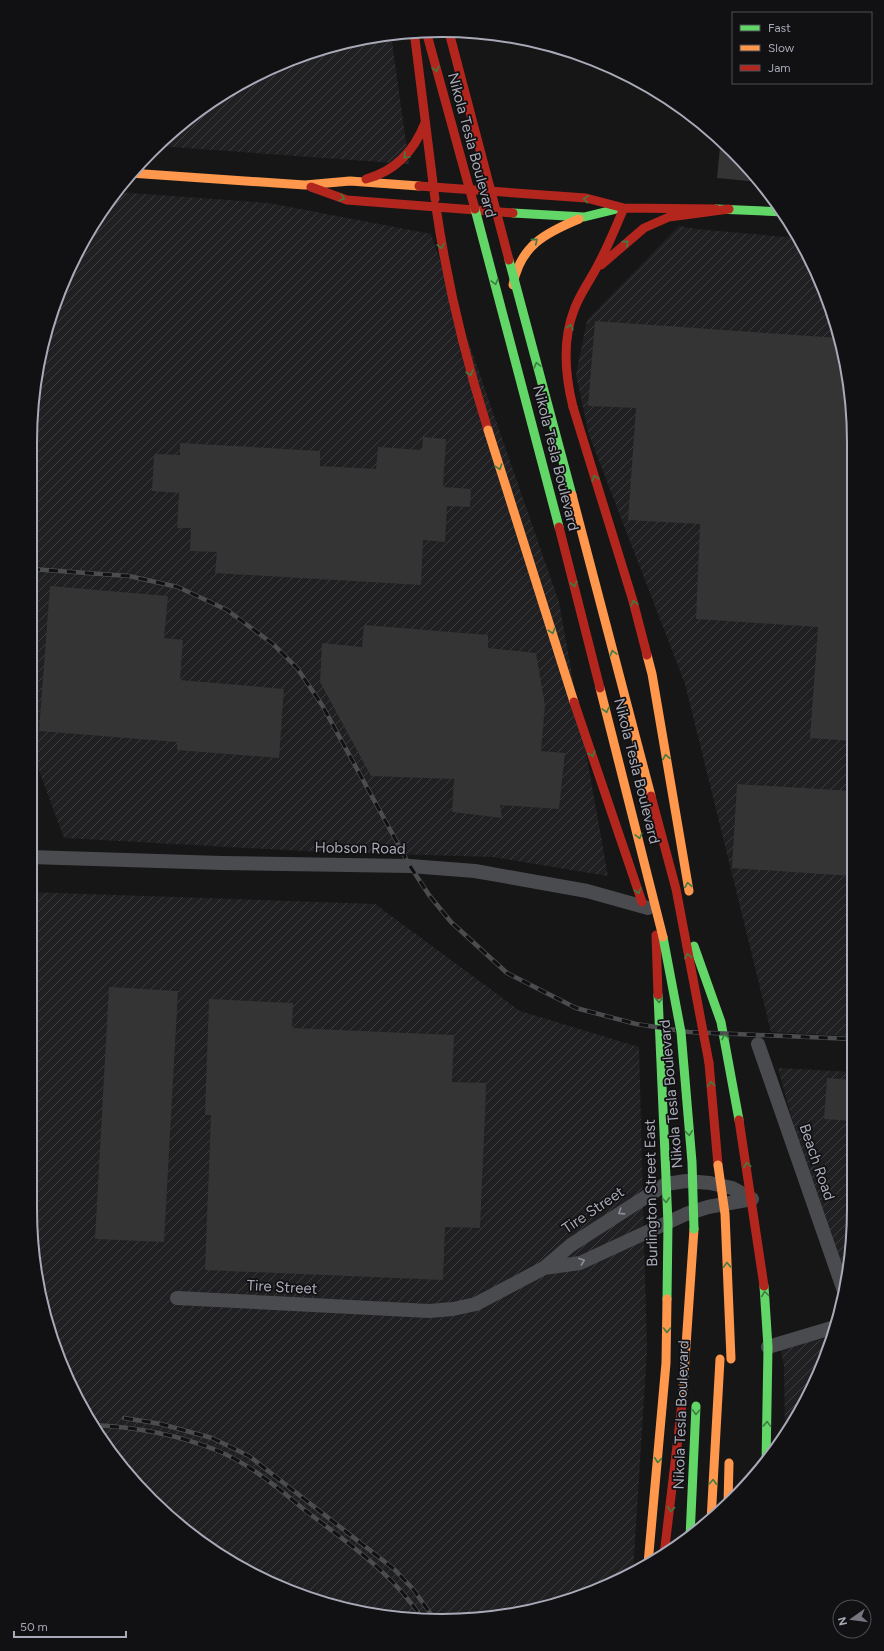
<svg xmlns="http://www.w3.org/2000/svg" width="884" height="1651" font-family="Figtree,sans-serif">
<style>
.industrial{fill:url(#industrial-furrows)}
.building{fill:#343435}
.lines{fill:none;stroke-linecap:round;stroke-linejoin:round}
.street{stroke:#4a4b4f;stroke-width:14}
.fast{stroke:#63d668;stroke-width:9}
.slow{stroke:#ff974d;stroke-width:9}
.jam{stroke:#b3261e;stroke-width:9}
.rail-casing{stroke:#4b4c4e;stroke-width:4.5}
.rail{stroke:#111012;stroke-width:3;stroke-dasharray:9;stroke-linecap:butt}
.fast-bridge{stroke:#63d668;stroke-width:9}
.slow-bridge{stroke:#ff974d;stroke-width:9}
.jam-bridge{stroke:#b3261e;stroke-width:9}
.oneway{stroke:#3e7d41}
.oneway2{stroke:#8c8e98}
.labels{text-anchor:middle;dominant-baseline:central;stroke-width:3.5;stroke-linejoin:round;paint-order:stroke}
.street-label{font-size:15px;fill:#a8aab7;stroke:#111012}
.rim{fill:none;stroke:#a8aab7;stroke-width:2}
</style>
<defs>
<pattern id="industrial-furrows" width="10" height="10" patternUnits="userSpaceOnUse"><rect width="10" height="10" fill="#202022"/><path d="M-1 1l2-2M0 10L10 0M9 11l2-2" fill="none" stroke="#3e3e40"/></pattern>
</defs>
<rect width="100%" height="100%" fill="#161616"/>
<path class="industrial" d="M391,35L409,164L158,146L191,115L260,73L335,44Z
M116,192L269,203L431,234L559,602L608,876L493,857L323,852L64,838L31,749V415L44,335L85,236Z
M679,226L696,229L797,238L832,309L851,388L853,1036L771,1032L685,684L589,435L576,375L587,320Z
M30,892L375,904L520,1011L639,1047L647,1351L633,1572L600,1590L548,1607L469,1620H415L336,1607L284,1590L213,1552L170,1519L115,1460L85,1415L52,1342L38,1289L30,1209Z
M778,1068L853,1072V1236L842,1303Z
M832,1334L799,1415L785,1436L784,1366L778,1336L795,1342H808L820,1340Z"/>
<path class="building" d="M720,147L730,148L733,151L759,182L717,178Z
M595,321L839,338L850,388L852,741L810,738L818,627L696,619L700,524L628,520L636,408L588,406Z
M423,437L446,439L443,487L471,489L470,507L447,506L445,542L423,540L421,585L215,573L217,552L190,551L191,528H177L179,493L152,491L154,454L180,455V443L320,451V466L376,469L378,447L422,450Z
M50,586L168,596L164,638L183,640L180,680L284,689L279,758L177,750V742L39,731Z
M364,625L488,635V648L536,653L545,705L541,751L565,753L559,809L500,805L502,818L452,812L454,779L371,776L320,682L322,643L362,647Z
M737,784L852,791V876L732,868Z
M109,987L178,991L164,1242L95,1239Z
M209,999L293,1003L292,1028L454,1035L452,1082L486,1083L485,1115L480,1228L445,1227L443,1280L205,1270L211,1115H205Z
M827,1078L853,1080V1121L824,1119Z"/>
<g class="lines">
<path class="street" d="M30,857L222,863L410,866L475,871L587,891L648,908
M758,1044L844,1291
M544,1268L580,1263L686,1214L708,1207L752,1199
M177,1298L429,1311L453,1309L476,1304L544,1268L571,1245L666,1184L686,1181L710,1183L732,1188L752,1199
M768,1347L835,1327"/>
<path class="fast" d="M716,209L784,212
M513,213L584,217L621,208
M694,946L721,1022L739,1120
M658,995L668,1223L667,1299
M764,1286L768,1347L766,1463
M690,1537L696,1406"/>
<path class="slow" d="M130,173L305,185L350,181L419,186
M513,285C520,246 545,233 579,219
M682,1404L694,1229
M728,1504L729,1463
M711,1521L720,1359
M648,1564L666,1363L667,1299"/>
<path class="jam" d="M414,31L435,199
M366,179C396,171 414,151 425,123
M419,186L586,198L624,208L716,209
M311,187L347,200L513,213
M436,207C447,283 465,357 488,430
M601,265L644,228L669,217L729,209
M573,407C565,375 562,341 574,310C580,293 592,278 600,261C609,244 616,226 624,208
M656,935L658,995
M709,1063L718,1165
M739,1120L764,1286
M664,1555L682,1404"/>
<defs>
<path id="rail" d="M31,569L129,576L178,587L227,610L273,644L297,668L322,705L410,866L429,895L451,922L507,973L576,1008L636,1024L689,1032L853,1039
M124,1418L161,1424L212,1438L249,1456L394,1569L413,1589L435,1620
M92,1425C134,1427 176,1434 216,1450C250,1464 278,1488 306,1511C348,1543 395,1575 423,1620"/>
</defs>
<use href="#rail" class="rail-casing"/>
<use href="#rail" class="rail"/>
<path class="fast-bridge" d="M475,209L559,527
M509,260L572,495
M663,937L681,1032L692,1162L694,1229"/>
<path class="slow-bridge" d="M488,430L574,702
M572,495L651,796
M647,655L652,674L689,891
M600,688L663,937
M718,1165L725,1214L731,1359"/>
<path class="jam-bridge" d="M426,31L475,209
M449,32L509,260
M573,407L633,601L647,655
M559,527L600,688
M574,702L642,902
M651,796L676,889L709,1063"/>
</g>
<defs><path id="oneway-chevron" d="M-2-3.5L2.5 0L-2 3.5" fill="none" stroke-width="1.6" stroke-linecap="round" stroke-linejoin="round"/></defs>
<g class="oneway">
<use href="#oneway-chevron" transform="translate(436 69) rotate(75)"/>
<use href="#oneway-chevron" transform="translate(406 156) rotate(135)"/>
<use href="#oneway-chevron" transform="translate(342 198) rotate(17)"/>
<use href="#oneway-chevron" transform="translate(586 199) rotate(-171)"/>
<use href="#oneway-chevron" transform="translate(535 241) rotate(-40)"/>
<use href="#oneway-chevron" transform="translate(626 243) rotate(-41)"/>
<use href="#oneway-chevron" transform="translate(441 246) rotate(78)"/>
<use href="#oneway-chevron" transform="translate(495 282) rotate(75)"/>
<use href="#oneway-chevron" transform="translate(570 327) rotate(-74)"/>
<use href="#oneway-chevron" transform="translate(537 365) rotate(-105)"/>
<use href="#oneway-chevron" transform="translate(470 373) rotate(74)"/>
<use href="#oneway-chevron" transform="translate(499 467) rotate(72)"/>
<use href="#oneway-chevron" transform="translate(595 478) rotate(-107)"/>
<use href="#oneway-chevron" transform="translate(574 584) rotate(76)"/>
<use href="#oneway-chevron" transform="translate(634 603) rotate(-105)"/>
<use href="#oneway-chevron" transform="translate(552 631) rotate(73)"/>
<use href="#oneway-chevron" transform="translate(613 653) rotate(-105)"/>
<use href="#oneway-chevron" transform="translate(606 710) rotate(76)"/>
<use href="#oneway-chevron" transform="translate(592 754) rotate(71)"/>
<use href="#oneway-chevron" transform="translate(666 757) rotate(-100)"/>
<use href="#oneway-chevron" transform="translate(639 836) rotate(76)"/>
<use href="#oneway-chevron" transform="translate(688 885) rotate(-99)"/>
<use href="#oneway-chevron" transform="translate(638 891) rotate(73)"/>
<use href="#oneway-chevron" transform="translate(688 956) rotate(-100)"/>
<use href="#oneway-chevron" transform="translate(659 1000) rotate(87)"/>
<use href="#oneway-chevron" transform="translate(725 1037) rotate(-103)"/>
<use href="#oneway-chevron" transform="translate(711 1084) rotate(-95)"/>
<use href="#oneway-chevron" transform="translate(689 1133) rotate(84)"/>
<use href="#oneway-chevron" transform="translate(747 1165) rotate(-99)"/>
<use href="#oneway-chevron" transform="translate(666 1200) rotate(87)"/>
<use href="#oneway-chevron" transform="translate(727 1265) rotate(-92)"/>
<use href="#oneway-chevron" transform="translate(765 1294) rotate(-97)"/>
<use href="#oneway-chevron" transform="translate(667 1330) rotate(90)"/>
<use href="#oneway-chevron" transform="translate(696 1412) rotate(93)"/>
<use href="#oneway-chevron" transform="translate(767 1424) rotate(-88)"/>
<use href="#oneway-chevron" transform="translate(658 1460) rotate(95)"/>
<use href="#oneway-chevron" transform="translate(713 1482) rotate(-87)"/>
<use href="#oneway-chevron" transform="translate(671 1509) rotate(98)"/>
</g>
<g class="oneway2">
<use href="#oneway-chevron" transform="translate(621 1212) rotate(147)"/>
<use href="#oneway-chevron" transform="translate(582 1261) rotate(-20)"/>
</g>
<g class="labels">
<g class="street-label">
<text transform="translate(472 145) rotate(75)">Nikola Tesla Boulevard</text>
<text transform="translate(556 458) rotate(76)">Nikola Tesla Boulevard</text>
<text transform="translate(637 771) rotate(76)">Nikola Tesla Boulevard</text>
<text transform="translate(360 848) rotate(1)">Hobson Road</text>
<text transform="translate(671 1094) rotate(-95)">Nikola Tesla Boulevard</text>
<text transform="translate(817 1162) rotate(71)">Beach Road</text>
<text transform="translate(651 1193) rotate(-91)">Burlington Street East</text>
<text transform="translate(593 1210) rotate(-34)">Tire Street</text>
<text transform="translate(282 1287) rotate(3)">Tire Street</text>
<text transform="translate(681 1415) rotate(-88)">Nikola Tesla Boulevard</text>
</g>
</g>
<path d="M0 0H884V1651H0ZM442 37H442A405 405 0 0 1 847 442V1209A405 405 0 0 1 442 1614H442A405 405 0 0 1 37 1209V442A405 405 0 0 1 442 37Z" fill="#111012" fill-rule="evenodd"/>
<path class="rim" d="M442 37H442A405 405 0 0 1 847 442V1209A405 405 0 0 1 442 1614H442A405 405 0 0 1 37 1209V442A405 405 0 0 1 442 37Z"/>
<rect x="732" y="12" width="140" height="72" fill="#111012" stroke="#4d4e54"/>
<rect x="740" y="25" width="20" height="6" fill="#63d668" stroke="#4d4e54"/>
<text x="768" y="32" font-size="12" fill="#a8aab7">Fast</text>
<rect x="740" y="45" width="20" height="6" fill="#ff974d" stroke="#4d4e54"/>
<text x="768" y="52" font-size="12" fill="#a8aab7">Slow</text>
<rect x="740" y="65" width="20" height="6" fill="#b3261e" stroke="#4d4e54"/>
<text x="768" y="72" font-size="12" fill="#a8aab7">Jam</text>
<g transform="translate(852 1619) rotate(256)"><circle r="19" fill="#111012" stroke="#4d4e54"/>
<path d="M0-3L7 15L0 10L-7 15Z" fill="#75767f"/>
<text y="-6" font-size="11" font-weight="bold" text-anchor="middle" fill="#a8aab7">N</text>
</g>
<path d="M14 1631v6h112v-6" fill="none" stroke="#a8aab7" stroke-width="2"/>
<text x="20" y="1631" font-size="12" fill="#a8aab7" stroke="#111012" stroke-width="3" paint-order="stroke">50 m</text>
</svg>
